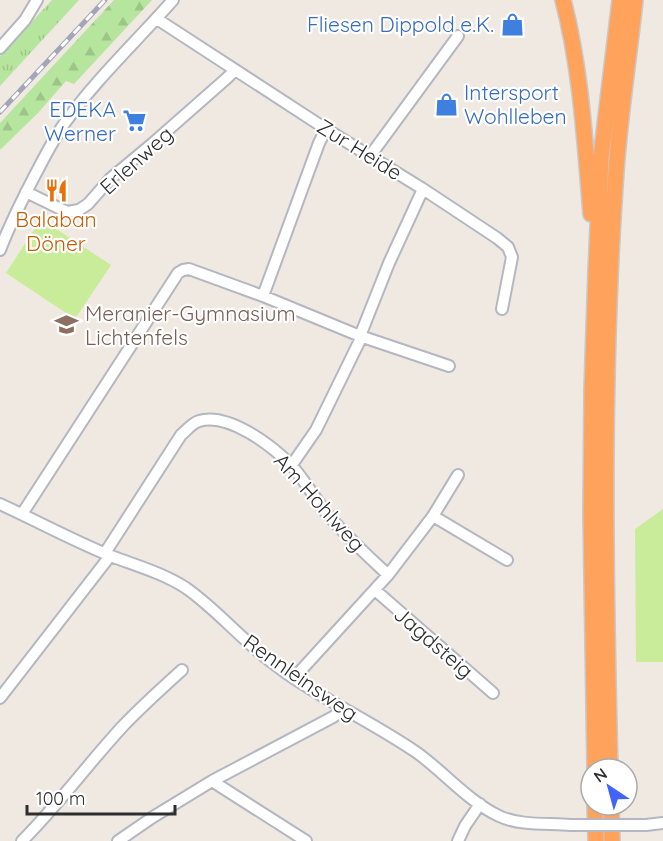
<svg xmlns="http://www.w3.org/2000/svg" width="663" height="841" font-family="Quicksand,sans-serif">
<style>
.grass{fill:url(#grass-tufts)}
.forest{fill:url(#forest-firs)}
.pitch{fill:#c9ec9a}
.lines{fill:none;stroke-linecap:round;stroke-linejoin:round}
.minor-casing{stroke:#b4b7c1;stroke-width:14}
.highway-casing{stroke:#c9c9c9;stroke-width:18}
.minor{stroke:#fff;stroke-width:10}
.highway{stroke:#ffa35c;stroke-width:15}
.rail-casing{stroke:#a3a6b8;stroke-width:5}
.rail{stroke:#fff;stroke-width:3;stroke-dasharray:9;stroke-linecap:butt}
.minor-bridge-casing{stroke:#b4b7c1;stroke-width:14;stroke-linecap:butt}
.minor-bridge{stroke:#fff;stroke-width:10}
.labels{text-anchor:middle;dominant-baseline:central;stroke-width:4.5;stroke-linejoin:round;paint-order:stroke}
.shop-label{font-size:21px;fill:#366cbe;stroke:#fff;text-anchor:end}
.street-label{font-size:21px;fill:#2e2e2e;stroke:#fff}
.food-label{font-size:21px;fill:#c56008;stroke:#fff}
.education-label{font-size:21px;fill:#785e54;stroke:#fff;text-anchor:start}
</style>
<defs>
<pattern id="grass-tufts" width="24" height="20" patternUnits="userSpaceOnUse" patternTransform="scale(1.5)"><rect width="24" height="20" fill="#b6e59e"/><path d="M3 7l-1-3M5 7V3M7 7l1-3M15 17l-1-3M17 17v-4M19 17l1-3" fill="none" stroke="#9dc588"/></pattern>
<pattern id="forest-firs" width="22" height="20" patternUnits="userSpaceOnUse" patternTransform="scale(1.5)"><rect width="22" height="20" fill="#b6e59e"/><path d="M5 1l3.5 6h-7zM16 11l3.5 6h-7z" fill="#9dc588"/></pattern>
</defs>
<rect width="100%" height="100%" fill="#efe9e1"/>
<path class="grass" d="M52,0H79L0,86V56Z"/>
<path class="forest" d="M114,0H152L74,84L66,81L38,113L0,150V123Z"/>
<path class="pitch" d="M41,219L111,265L75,319L6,273Z
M663,509V662H636L635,529Z"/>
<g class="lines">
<defs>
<path id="minor" d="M157,19L326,129L423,189L497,238L508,247L512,257L502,309
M0,48L25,20L37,0
M370,156L458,36
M26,192L67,212L79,210L88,204L110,179L152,144L227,78L235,70
M0,250C10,224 22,200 35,175C44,158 53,140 64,124C96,79 137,41 173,0
M263,296L319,143L326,129
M360,336L389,263L423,189
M291,466L316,430L362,336
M0,504C37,521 74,541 111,556C137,566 163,573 186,588C216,609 240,638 269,660C314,696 368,719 416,752C443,771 469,802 499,816C520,826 548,823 571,825
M22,514L178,273L183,270L189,269L263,296L360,336L449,366
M433,516L507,560
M105,553L181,435C186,431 192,423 199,421C228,412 271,445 291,465C305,480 316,501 329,516C348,538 368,556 388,575
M375,590L493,693
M294,678L388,575L433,516L458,475
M0,698L110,556
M212,781L306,841
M646,825L663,823
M22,841C58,805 88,764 122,727C141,707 162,688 182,670
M118,841L153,817L212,781L333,717L344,709
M458,841L465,826L480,804"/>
<path id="highway" d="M563,0C581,69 585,143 591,214
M595,769L591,515L592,389L596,271L601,158L620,0
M610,769C605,570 602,370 616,171C620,114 629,57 635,0
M595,805L596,841
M611,805L612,841"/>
</defs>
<use href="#minor" class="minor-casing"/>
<use href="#highway" class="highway-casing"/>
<use href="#minor" class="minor"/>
<use href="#highway" class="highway"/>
<defs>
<path id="rail" d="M0,112L105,0"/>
</defs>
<use href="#rail" class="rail-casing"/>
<use href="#rail" class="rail"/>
<defs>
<path id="minor-bridge" d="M571,825H646"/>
</defs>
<use href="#minor-bridge" class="minor-bridge-casing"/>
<use href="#minor-bridge" class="minor-bridge"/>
</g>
<defs>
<symbol id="shop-bare" viewBox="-9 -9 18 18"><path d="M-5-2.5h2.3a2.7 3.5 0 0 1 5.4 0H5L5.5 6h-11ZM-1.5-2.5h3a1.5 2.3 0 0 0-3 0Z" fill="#3f7fe0" stroke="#fff" stroke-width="2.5" paint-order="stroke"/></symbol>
<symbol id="supermarket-bare" viewBox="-9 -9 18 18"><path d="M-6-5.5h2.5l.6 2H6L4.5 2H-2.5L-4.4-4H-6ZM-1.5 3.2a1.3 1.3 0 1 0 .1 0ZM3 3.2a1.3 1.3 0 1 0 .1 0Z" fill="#3f7fe0" stroke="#fff" stroke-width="2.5" paint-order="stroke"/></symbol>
<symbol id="restaurant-bare" viewBox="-9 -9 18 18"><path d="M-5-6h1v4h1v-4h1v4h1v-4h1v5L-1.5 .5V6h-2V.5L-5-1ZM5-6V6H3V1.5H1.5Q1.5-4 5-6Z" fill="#e8710a" stroke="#fff" stroke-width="2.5" paint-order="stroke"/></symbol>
<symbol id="school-bare" viewBox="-9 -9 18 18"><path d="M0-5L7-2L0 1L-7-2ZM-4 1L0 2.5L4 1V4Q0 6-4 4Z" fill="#8d6e63" stroke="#fff" stroke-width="2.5" paint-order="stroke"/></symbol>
</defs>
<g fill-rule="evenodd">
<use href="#shop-bare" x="496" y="8" width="33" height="33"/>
<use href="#shop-bare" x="430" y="88" width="33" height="33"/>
<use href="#supermarket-bare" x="118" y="104" width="33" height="33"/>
<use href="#restaurant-bare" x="40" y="174" width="33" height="33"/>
<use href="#school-bare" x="50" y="308" width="33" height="33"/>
</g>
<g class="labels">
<g class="shop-label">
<text x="494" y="24">Fliesen Dippold e.K.</text>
<text x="464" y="92" text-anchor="start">Intersport<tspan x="464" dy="24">Wohlleben</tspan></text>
<text x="116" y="109">EDEKA<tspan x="116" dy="24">Werner</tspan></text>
</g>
<g class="street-label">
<text transform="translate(360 149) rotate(32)">Zur Heide</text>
<text transform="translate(136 160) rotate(-42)">Erlenweg</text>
<text transform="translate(320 502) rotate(48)">Am Hohlweg</text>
<text transform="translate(434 642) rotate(41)">Jagdsteig</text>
<text transform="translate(301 677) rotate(35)">Rennleinsweg</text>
</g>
<g class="food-label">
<text x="56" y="219">Balaban<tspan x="56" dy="24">Döner</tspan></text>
</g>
<g class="education-label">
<text x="85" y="313">Meranier-Gymnasium<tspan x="85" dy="24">Lichtenfels</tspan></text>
</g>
</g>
<g transform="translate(609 787) rotate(324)"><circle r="28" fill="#ffffff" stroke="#ababab" stroke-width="1.5"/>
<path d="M0-4.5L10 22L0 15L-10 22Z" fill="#4264fb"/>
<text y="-9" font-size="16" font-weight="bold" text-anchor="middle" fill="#2e2e2e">N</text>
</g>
<path d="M27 805v9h148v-9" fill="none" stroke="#2e2e2e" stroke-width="3"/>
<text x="36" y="805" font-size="18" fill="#2e2e2e" stroke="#ffffff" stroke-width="4.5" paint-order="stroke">100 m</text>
</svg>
